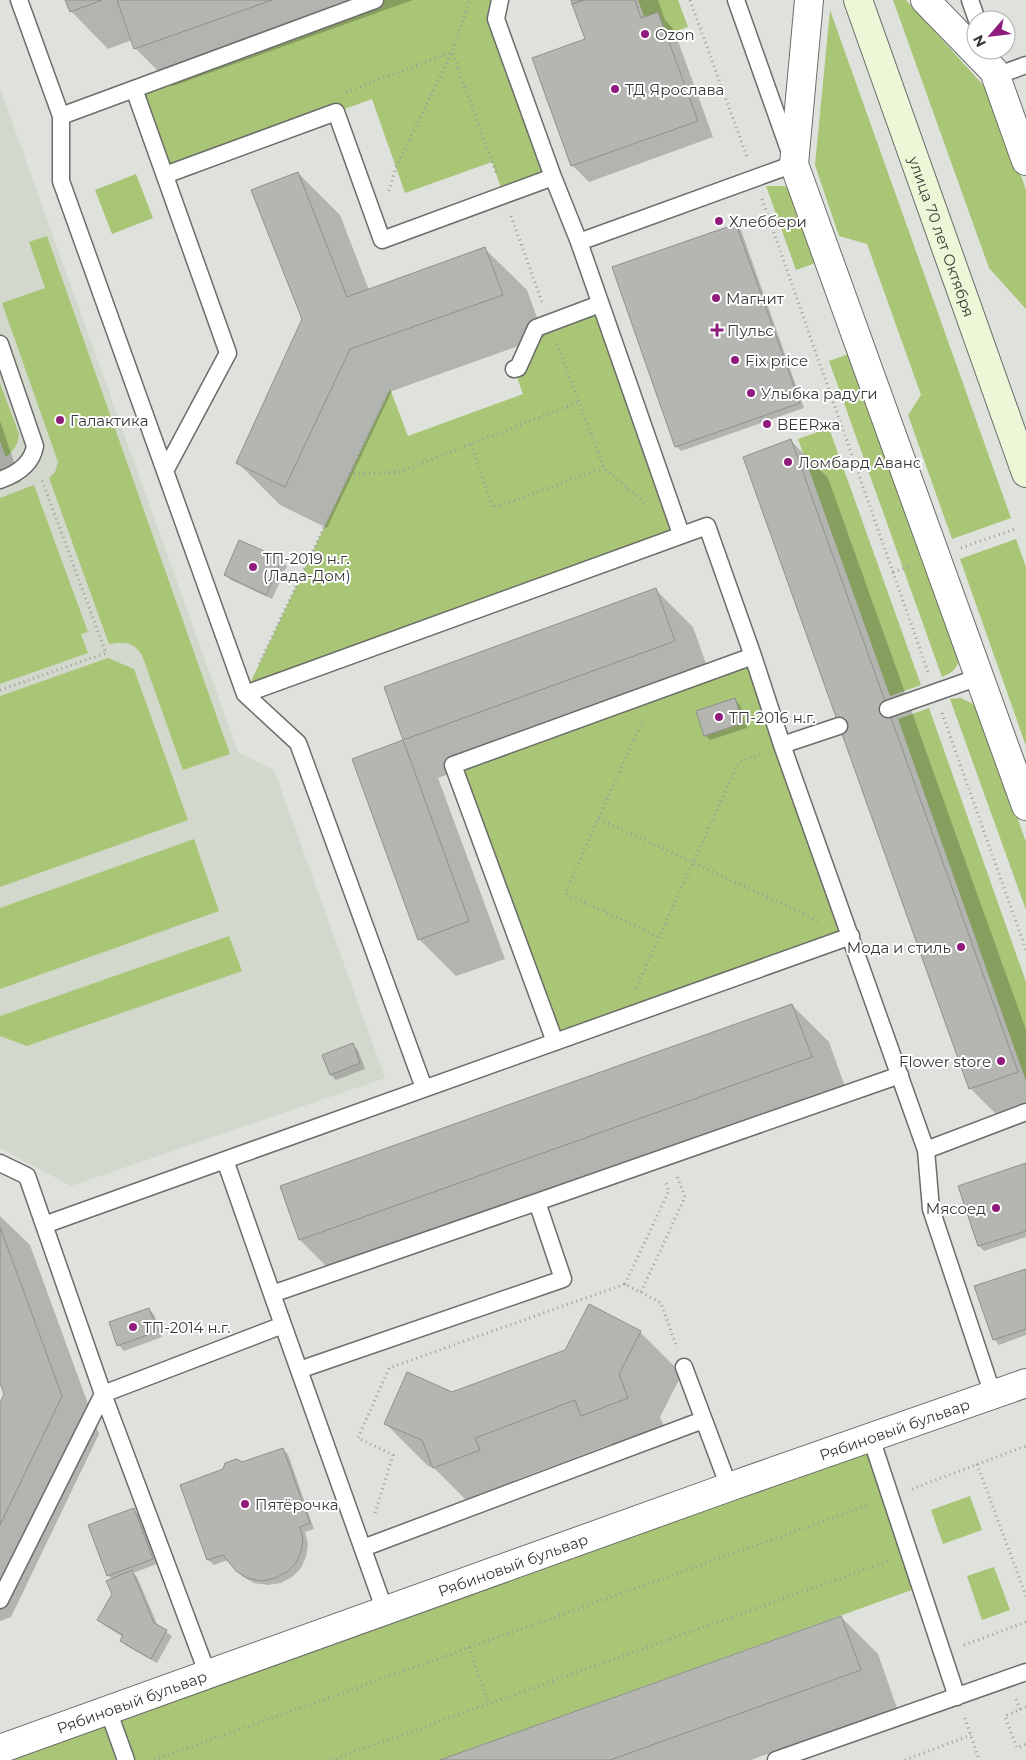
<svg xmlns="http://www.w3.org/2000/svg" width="1026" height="1760" font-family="Montserrat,sans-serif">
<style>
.built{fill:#d3d8cd}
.green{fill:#a8c676}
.shadow{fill:#0003}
.building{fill:#b5b6b2;stroke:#8e908c}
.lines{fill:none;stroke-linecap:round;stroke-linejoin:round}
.service-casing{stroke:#6c6d6a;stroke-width:19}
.minor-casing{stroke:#6c6d6a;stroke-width:30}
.secondary-casing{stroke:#6c6d6a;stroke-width:30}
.path{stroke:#9b9d9a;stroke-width:3;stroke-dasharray:1 4;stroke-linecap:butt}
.service{stroke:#fff;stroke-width:16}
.minor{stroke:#fff;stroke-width:28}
.secondary{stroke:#ebf7d6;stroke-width:28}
.poi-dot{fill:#8f1b7c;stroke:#fff;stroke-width:2}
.labels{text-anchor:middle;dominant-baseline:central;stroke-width:4;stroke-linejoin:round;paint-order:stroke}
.poi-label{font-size:15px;fill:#383937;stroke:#fff;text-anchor:start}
.street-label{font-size:15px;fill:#383937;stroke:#fff}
</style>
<rect width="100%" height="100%" fill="#dfe1dd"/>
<path class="built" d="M0,88L238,752L274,770L385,1078L71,1186L0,1148Z"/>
<path class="green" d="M375,0H500L496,19L553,177L504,196L492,162L405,193L372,99L165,175L134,89Z
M638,0H678L688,27L652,39Z
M893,0H906L993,96L1026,190V309L989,268Z
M830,10L1011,518L952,539L908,415L921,395L867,244L839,236L815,165Z
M136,174L153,218L112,234L95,190Z
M766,186H784L789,188L818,262L796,270Z
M47,236L230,754L183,770L142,655C132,641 125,642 109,644L49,478L55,472L58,462L2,303L45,288L29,242Z
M600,304L681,534L245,694L390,389L408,436L523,394L514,369L536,328Z
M851,353L960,657C957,669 953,672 942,677L829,361Z
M0,383L19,434C18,445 14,450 6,457L0,441Z
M829,428L921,685L890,696L798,439Z
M34,485L88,632L81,634L88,653L0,684V498Z
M1016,539L1026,567V746L960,559Z
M108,658L134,669L188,820L0,887V696Z
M749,660L848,934L555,1040L456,765Z
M961,698L975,705L980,713L1026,842V910L950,699Z
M929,708L1026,982V1081L898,719Z
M194,839L219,911L0,989V908Z
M229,936L242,971L27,1046L0,1036V1016Z
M871,1438L920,1587L440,1760H0Z
M970,1496L982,1530L943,1544L931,1510Z
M994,1567L1010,1610L982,1620L967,1576Z"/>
<path class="shadow" d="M67,0H413L173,86L135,48L132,40L108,49L71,11Z
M572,0H658L665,20L674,30L713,137L589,182L573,166L534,59L586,40Z
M298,173L340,215L369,290L484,248L527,290L544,337L392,391L327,528L280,505L238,463L303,319Z
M736,225L741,230L804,408L681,451L676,446Z
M0,421L21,482L0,489Z
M791,441L828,478L1026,1030V1119L1008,1126L970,1088Z
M240,542L281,560L287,566L272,599L231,580L225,575Z
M655,589L693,627L711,678L438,778L505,959L456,976L419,939L354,759L405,741L404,739Z
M734,700L740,705L747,728L710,740L705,735Z
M792,1005L829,1042L848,1095L337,1277L300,1240Z
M353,1045L358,1050L365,1069L336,1080L331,1075Z
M1026,1165V1237L984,1251L979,1246Z
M0,1216L30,1245L99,1434L11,1617L0,1621V1406L5,1394L0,1379Z
M1026,1270V1335L999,1345L994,1339Z
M148,1309L154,1314L162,1337L124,1351L119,1345Z
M640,1332L682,1374L660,1417L669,1440L624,1457L611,1444L516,1480L521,1493L476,1510L435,1469L428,1466L386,1424L452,1394Z
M282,1449L288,1454L314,1529L305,1532L308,1544L306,1557L301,1568L292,1577L281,1583L268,1585L254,1583L242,1576L228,1560L214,1565L208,1560L182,1486Z
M134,1510L139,1515L157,1564L133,1573L137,1577L158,1626L172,1636L157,1663L127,1646L121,1640L123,1637L104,1625L98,1620L113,1594V1580L108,1575Z
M841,1617L878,1654L897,1708L751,1760H444Z"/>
<path class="building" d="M65,0H102L70,12Z
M117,0H272L134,49Z
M571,0H584L572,4Z
M584,0H635L641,18L658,12L698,121L571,166L532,58L585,39L572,4Z
M298,172L347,297L485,247L503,295L350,349L285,487L236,463L302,319L251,190Z
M736,224L800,403L675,447L612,267Z
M791,439L1018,1072L969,1089L743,457Z
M239,540L282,559L266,595L224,575Z
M656,588L675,641L403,740L384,687Z
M735,698L743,723L704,736L696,711Z
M403,740L469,921L418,940L352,759Z
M792,1004L812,1057L299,1240L280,1186Z
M353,1043L360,1063L330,1075L322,1055Z
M1026,1163V1231L978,1246L958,1186Z
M0,1227L62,1396L0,1525V1403L4,1394L0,1383Z
M1026,1269V1329L993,1340L974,1286Z
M589,1304L641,1331L619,1374L628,1398L581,1416L575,1400L475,1438L480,1450L433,1468L422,1440L384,1424L407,1372L452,1392L565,1350Z
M149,1308L158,1331L117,1346L109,1322Z
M283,1448L310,1523L300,1527L303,1538L301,1551L296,1563L287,1572L275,1578L262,1581L247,1578L236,1571L223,1555L207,1560L180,1485L223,1469L225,1463L237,1459L242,1462Z
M134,1508L153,1559L107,1576L88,1525Z
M132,1570L154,1623L167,1630L151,1659L120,1641L123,1635L97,1620L112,1594L106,1581Z
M841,1616L861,1670L610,1760H440Z"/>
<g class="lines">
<defs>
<path id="service" d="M19,0L61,116V181L245,694L298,743L424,1088
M500,0L496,19L553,177L579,242L681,534
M970,0L977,20
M996,76L1026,65
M134,89L228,353L165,471
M61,116L375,0
M165,175L336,112L382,240L553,177
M579,242L794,164L736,0
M0,344L35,446C32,464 17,474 0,480
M514,369L518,368L536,328L600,304
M245,694L707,526L753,656L782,745L926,1150L931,1209L993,1395
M888,709L979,677
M782,745L839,726
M555,1042L453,765L753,656
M926,1150L1026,1112
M0,1163L27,1176L103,1394L0,1600
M537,1202L900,1075
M44,1225L225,1160
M272,1294L225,1160L851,936
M684,1367L729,1487
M299,1370L272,1294L537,1202L563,1279L299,1370L385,1611
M871,1438L957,1697
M363,1548L703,1420
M208,1675L103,1394L283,1325
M108,1710L126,1760
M776,1760L1026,1672"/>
<g id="minor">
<path d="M809,0L794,164L1026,806"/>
<path d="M925,0L994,71L1026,161"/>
<path id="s1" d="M0,1749L729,1487L1026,1383"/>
</g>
<g id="secondary">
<path id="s2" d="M858,0L1026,473"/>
</g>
</defs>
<use href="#service" class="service-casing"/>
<use href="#minor" class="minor-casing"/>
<use href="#secondary" class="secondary-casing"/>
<path class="path" d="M690,0L747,157
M346,92L452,52L497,175
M389,191L396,167L452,52L470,0
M762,199L928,672
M511,216L542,302
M557,344L604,468L646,504
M471,444L493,508L604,468
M349,474L399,472L579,402
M961,548L1015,529
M893,572L911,566
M259,664L390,389
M0,690L106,653L42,480
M942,713L1026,950
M642,721L565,893L659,937
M599,819L821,922
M636,988L739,762L763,753
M625,1284L669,1191L665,1180
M641,1292L685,1197L677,1176
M977,1464L1026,1596
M912,1489L1026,1446
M375,1513L393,1455L358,1438L389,1368L625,1284L661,1303L677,1348
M964,1645L1026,1622
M469,1647L489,1704
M1016,1699L1020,1710
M1026,1707L1005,1716L1017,1748L1026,1744
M965,1718L979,1760
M154,1760L869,1505
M331,1760L889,1561
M905,1760L971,1735"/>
<use href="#service" class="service"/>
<use href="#minor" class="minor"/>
<use href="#secondary" class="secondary"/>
</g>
<g class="poi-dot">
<circle cx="645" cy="34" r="5"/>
<circle cx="615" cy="89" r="5"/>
<circle cx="719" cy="221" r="5"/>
<circle cx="716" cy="298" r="5"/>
<path d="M714.5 322.5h5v5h5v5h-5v5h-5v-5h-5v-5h5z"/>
<circle cx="735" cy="360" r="5"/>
<circle cx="751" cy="393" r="5"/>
<circle cx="60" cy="420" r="5"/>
<circle cx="767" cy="424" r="5"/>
<circle cx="788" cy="462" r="5"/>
<circle cx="253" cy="567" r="5"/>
<circle cx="719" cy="717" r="5"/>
<circle cx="961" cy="947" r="5"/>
<circle cx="1001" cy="1061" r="5"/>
<circle cx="996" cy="1208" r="5"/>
<circle cx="133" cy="1327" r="5"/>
<circle cx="245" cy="1504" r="5"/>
</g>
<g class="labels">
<g class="poi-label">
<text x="655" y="34">Ozon</text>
<text x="625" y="89">ТД Ярослава</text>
<text x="729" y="221">Хлеббери</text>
<text x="726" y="298">Магнит</text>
<text x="727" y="330">Пульс</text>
<text x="745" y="360">Fix price</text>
<text x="761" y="393">Улыбка радуги</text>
<text x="70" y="420">Галактика</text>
<text x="777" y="424">BEERжа</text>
<text x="798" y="462">Ломбард Аванс</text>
<text x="263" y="558">ТП-2019 н.г.<tspan x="263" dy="17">(Лада-Дом)</tspan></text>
<text x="729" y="717">ТП-2016 н.г.</text>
<text x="951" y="947" text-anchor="end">Мода и стиль</text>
<text x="991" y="1061" text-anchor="end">Flower store</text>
<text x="986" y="1208" text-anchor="end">Мясоед</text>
<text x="143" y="1327">ТП-2014 н.г.</text>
<text x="255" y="1504">Пятёрочка</text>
</g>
<g class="street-label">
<text stroke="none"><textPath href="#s2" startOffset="251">улица 70 лет Октября</textPath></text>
<text stroke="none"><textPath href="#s1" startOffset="950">Рябиновый бульвар</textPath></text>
<text stroke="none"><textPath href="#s1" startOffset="545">Рябиновый бульвар</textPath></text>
<text stroke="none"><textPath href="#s1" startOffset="140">Рябиновый бульвар</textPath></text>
</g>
</g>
<g transform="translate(991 35) rotate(242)"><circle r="24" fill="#ffffff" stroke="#afb0af"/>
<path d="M0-4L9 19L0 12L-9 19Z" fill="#8f1b7c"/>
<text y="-8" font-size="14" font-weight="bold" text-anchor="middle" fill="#383937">N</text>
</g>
</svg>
